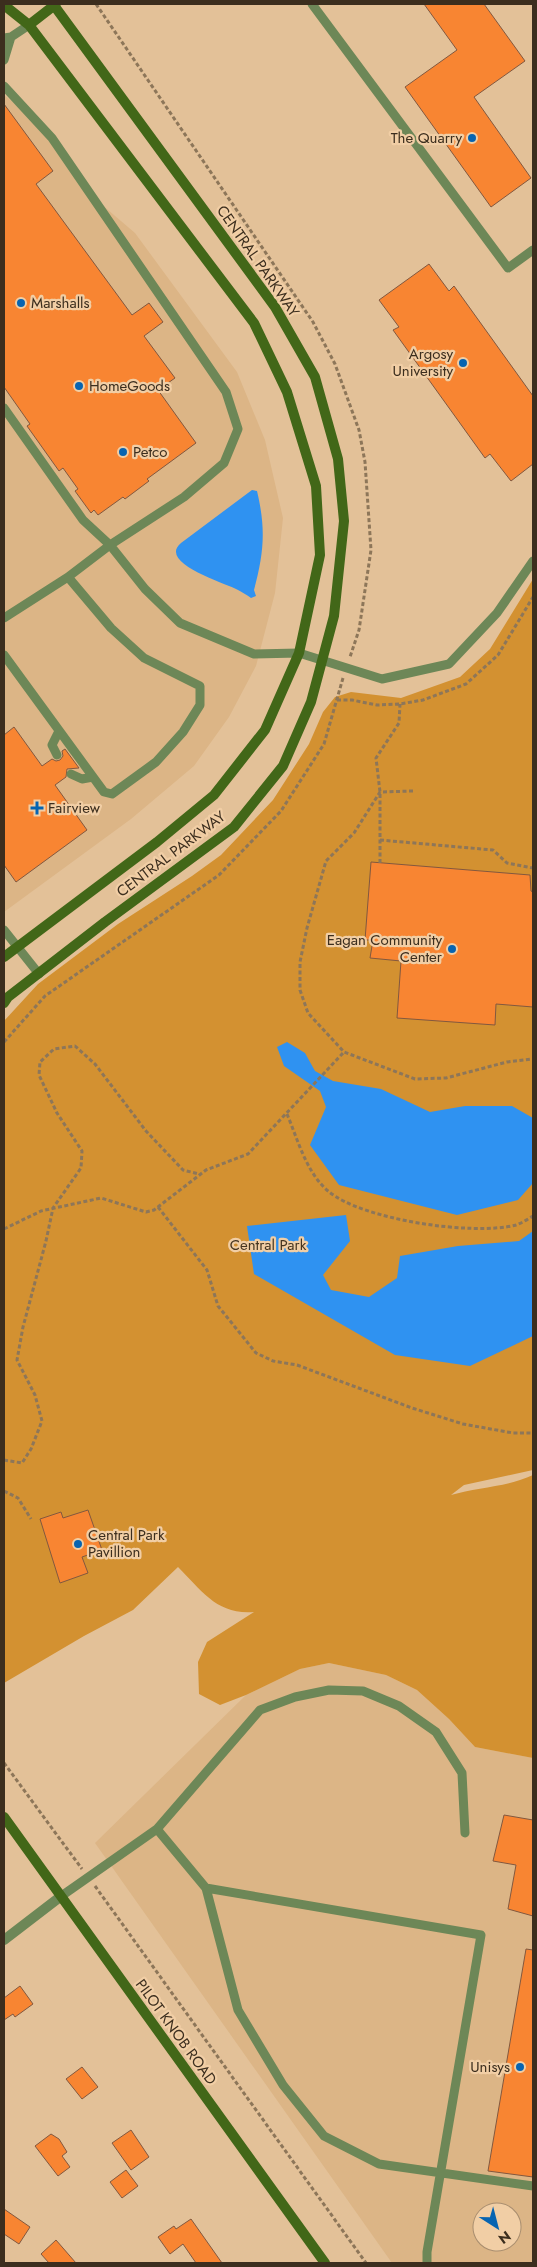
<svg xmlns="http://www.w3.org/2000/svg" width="537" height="2267" font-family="Jost,sans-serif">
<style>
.built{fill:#dcb586;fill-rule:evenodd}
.green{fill:#d39131}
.water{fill:#2f92f1}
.building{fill:#f88532;stroke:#82583f}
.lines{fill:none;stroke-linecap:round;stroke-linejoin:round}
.path{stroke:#8d7659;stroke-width:3;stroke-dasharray:4 2.5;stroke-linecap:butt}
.lane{stroke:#6d8757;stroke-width:9}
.street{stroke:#6d8757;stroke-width:10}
.secondary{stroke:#426718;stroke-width:10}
.poi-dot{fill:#0764b1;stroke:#f1cea5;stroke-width:2}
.labels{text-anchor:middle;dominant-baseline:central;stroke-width:4.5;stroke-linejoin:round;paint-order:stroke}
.poi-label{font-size:15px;fill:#3c2e1e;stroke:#f1cea5;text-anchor:start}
.street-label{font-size:15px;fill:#3c2e1e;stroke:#f1cea5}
.park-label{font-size:15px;fill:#463521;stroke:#f1cea5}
</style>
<rect width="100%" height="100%" fill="#e3c198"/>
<path class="built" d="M4,95L34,119L80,186L135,233L237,372L265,440L283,518L275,593L256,666L229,717L194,766L131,819L4,912Z
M329,1663L386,1675L417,1690L449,1719L475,1747L533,1758V2263H392L95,1843L246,1695L300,1669ZM482,2212H512V2242H482Z"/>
<path class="green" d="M533,579V1470L464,1485L451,1495C477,1487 508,1487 533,1475V1758L475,1747L449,1719L417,1690L386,1675L329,1663L300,1669L246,1695L220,1705L199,1694L198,1662L207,1642L254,1612C217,1615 202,1591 178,1567L133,1610L84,1636L4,1683V1021L38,984L118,924L192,876L221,855L273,800L309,744L323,712L335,697L351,692L401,698L460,677L490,649Z"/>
<path class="water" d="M252,490L257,491C266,529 264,553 254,590L256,596L251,598C247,595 242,592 238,590C226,583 157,563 181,543Z
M287,1042L305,1053L315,1071L333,1081L381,1089L430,1112L465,1106H512L533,1118V1183L518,1200L457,1215L339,1185L310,1145L326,1107L320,1091L284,1066L277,1047Z
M346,1215L350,1241L323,1275L331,1290L369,1297L397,1278L400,1256L458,1246L519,1241L533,1231V1336L470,1366L395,1355L254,1274L247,1226Z"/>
<path class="building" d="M424,4H484L525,61L474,97L531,178L491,207L405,87L457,50Z
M4,104L53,171L36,184L132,315L149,303L163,322L144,336L175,378L158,390L196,443L147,479L149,481L125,499L123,497L98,515L94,510L91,513L75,491L78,489L63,468L59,471L27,426L30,424L4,387Z
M429,264L449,291L454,286L533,396V464L511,481L490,454L485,458L393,330L399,327L379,300Z
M14,727L42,766L52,759L56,761L60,760L63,756L62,751L65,749L79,768L67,769L66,777L55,785L87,830L16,882L4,865V735Z
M371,862L530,875L531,891L533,892V1007L496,1004L495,1025L397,1018L401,961L370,958L373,940H365Z
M88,1510L102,1550L82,1557L88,1573L60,1583L40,1519L61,1512L63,1518Z
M504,1815L533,1820V1916L508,1909L516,1865L493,1861Z
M526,1949L533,1950V2177L488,2171Z
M20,1986L33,2004L15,2017L13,2014L4,2020V1998Z
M82,2067L98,2087L82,2099L66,2079Z
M131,2130L149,2157L131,2170L112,2143Z
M51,2134L59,2139L67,2152L62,2156L70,2167L58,2176L35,2146Z
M126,2170L138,2186L122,2198L110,2182Z
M4,2209L30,2227L19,2244L4,2234Z
M191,2219L222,2263H196L183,2244L170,2254L158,2237L174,2226L176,2229Z
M56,2240L76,2263H49L41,2254Z"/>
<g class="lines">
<path class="path" d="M96,4L313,322L335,364L359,430L365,462L371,550L359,630L350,657
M337,700H352L377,705L400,704L423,700L466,684L498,655L533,597
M413,791L380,792L354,833L326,861L307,928L300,962V990L308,1013L344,1052L415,1079L446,1078L507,1062L533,1059
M380,840L493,850L507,863L533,868
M380,863V792L376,758L399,723L400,704
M4,1042L45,996L219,875L281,811L324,744L343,678
M287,1114C298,1140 306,1172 328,1191C362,1220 473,1236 516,1225C522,1223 528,1219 533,1216
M158,1207L207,1270L218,1306L256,1353L273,1361L297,1365L412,1408L463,1424L513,1433H533
M4,1229L41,1211L101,1198L146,1212L154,1210L206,1170L248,1154L344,1052
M4,1460L22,1463L31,1449L42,1421L35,1395L17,1360L23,1327L46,1241L53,1208L81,1168L82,1151L57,1113L39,1075L40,1062L54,1049L75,1046L95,1064L146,1131L183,1170L199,1174
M4,1491L18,1498L31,1519
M4,1763L82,1869
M95,1886L366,2263"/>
<path class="lane" d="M312,4L508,268L533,250
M4,38L11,37L29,25
M4,60L11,37
M4,86L52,138L226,392L238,429L224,463L184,497L110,545L145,589L180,623L254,654L299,653L382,679L449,664L497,613L533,561
M4,408L83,520L110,545L68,577L4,618
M4,655L104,792L112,794L156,762L183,732L200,705V686L144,658L111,628L68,577
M57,755L52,745L59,731
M71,774L82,779L93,777
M4,930L39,974
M157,1829L206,1888L238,2010L283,2085L324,2136L379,2164L533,2186
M206,1888L481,1935L427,2252V2263
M60,1897L157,1829L260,1710L295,1697L329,1690L363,1691L399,1706L436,1732L462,1773L465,1833"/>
<path class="street" d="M4,1940L60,1897"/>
<path class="secondary" d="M4,5L29,25L254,323L287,392L316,486L320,555L299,653L265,730L214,795L157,842L4,957
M29,25L56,4
M4,1003L8,997L105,922L234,827L283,766L311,702L334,616L344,521L338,459L315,377L275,307L53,4
M4,1817L325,2263"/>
</g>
<g class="poi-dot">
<circle cx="472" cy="138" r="5"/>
<circle cx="21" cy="303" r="5"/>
<circle cx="463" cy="363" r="5"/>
<circle cx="79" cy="386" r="5"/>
<circle cx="123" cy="452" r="5"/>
<path d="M34.5 800.5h5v5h5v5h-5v5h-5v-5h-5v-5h5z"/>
<circle cx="452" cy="949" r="5"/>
<circle cx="78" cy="1544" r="5"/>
<circle cx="520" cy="2067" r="5"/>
</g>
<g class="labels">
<g class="poi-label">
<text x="462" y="138" text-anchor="end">The Quarry</text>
<text x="31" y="303">Marshalls</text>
<text x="453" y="354" text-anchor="end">Argosy<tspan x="453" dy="17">University</tspan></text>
<text x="89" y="386">HomeGoods</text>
<text x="133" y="452">Petco</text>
<text x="48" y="808">Fairview</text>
<text x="442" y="940" text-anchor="end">Eagan Community<tspan x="442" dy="17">Center</tspan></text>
<text x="88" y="1535">Central Park<tspan x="88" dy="17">Pavillion</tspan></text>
<text x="510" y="2067" text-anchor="end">Unisys</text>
</g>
<g class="street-label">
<text transform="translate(258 261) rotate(55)">CENTRAL PARKWAY</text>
<text transform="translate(171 854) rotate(-37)">CENTRAL PARKWAY</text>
<text transform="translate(176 2032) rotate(54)">PILOT KNOB ROAD</text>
</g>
<g class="park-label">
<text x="268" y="1245">Central Park</text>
</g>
</g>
<rect width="537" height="2267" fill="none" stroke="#3c2e1e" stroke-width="10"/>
<g transform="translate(497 2227) rotate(144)"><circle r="24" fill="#f1cea5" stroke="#a98e6f"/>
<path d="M0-4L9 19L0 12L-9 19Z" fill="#0764b1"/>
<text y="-8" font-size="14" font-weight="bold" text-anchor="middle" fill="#3c2e1e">N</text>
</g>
</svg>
